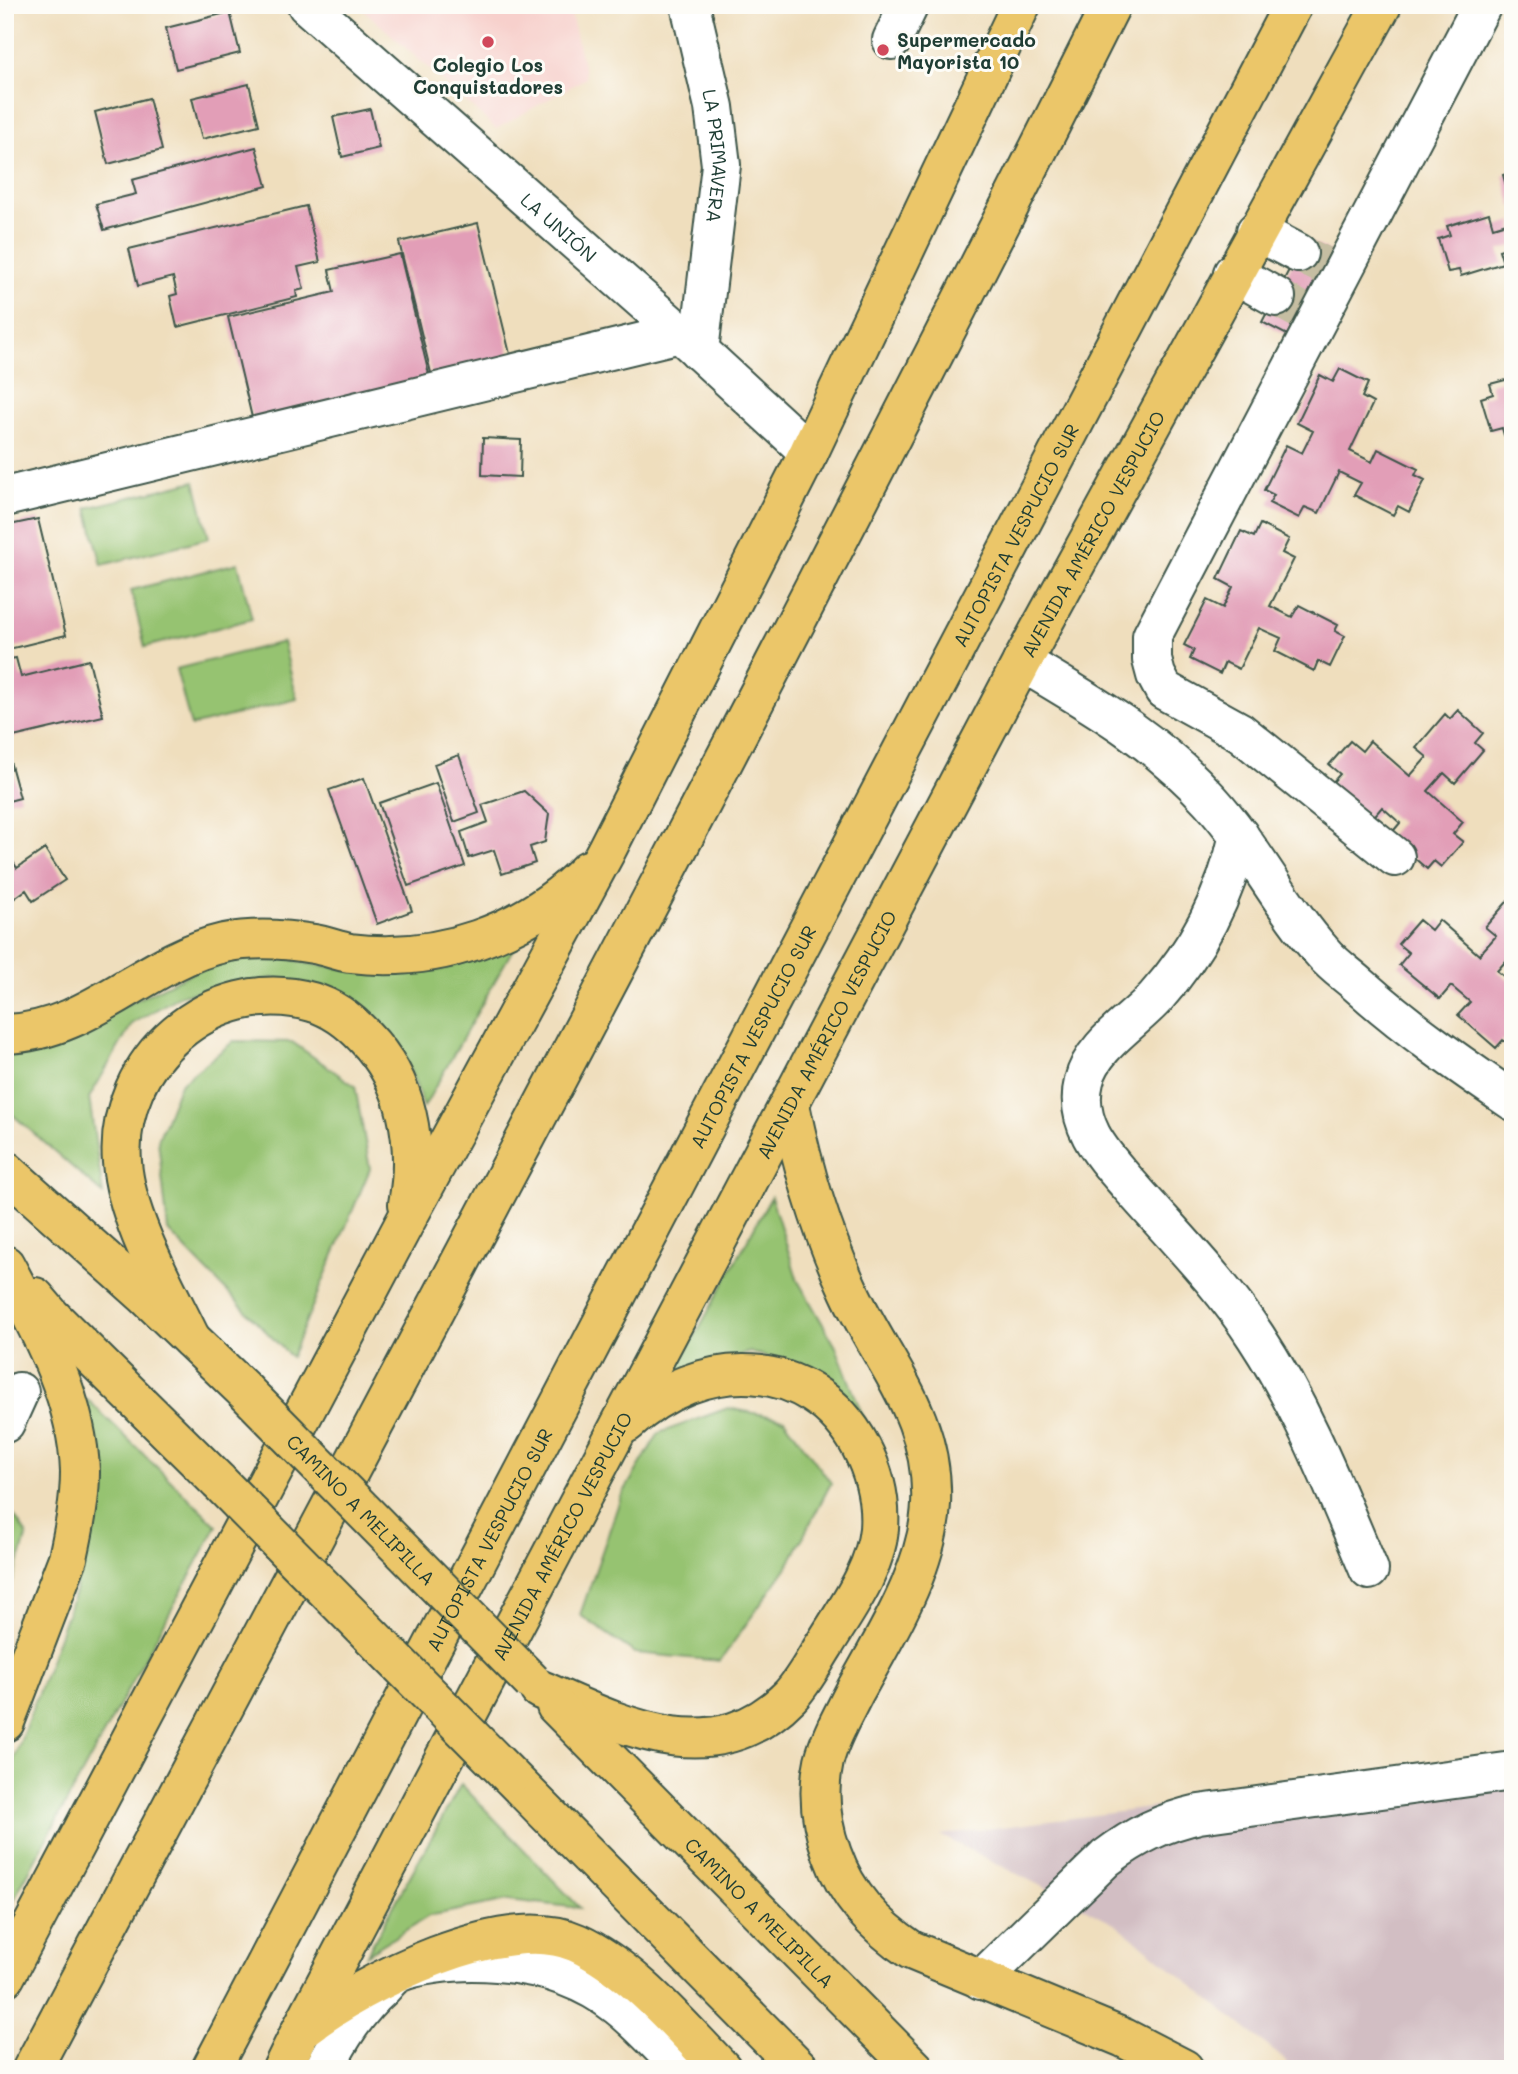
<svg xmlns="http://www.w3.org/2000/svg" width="1518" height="2074" font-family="Mali,sans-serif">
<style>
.built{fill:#f7d0cc}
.industrial{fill:#d2bec3}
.green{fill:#96c371;stroke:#5a8052;stroke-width:2}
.building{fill:#e29eb7}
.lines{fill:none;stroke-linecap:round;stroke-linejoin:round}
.minor-tunnel{stroke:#c5bea2;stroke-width:38;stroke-dasharray:38 19;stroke-linecap:butt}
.minor-casing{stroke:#3e5549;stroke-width:42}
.major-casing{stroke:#3e5549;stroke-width:42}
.highway-casing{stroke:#3e5549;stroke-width:42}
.minor{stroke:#fff;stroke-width:38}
.major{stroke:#ebc669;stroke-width:38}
.highway{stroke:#ebc669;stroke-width:38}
.major-bridge-casing{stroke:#3e5549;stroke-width:42;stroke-linecap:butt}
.major-bridge{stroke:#ebc669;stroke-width:38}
.poi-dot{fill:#d1495b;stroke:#fdfcf7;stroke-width:2.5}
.labels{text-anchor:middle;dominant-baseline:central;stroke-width:6;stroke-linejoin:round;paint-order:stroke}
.poi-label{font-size:19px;font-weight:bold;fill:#1f3d34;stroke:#fdfcf7;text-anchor:start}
.street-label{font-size:19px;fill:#1f3d34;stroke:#fdfcf7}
</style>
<rect width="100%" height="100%" fill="#fdfcf7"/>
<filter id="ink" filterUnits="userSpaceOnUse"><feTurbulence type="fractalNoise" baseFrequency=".0143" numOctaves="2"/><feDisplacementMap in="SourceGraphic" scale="14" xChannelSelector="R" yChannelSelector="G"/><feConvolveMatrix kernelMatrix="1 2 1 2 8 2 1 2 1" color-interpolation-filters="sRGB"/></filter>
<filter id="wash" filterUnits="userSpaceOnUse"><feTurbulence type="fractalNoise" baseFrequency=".00686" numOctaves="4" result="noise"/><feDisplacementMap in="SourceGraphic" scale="28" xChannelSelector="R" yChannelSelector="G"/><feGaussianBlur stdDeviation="1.57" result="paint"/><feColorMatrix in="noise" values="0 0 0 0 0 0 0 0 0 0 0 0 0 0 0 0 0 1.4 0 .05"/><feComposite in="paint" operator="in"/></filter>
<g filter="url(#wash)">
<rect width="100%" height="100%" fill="#efdebd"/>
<path class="built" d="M358,5H569L586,78L496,129Z"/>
<path class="industrial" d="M1513,1761V2069H1289L1285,2060L1116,1924L940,1835Z"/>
<path class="green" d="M195,481L209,538L102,565L87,508Z
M238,563L252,619L145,647L131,590Z
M283,642L297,699L191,726L176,669Z
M519,938L424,1107L403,1052L347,997L274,978L181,995L132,1024L89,1098L103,1194L5,1108V1053H16L60,1037L214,962L261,951L305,963L378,973L444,969Z
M234,1041L292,1042L355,1086L370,1169L291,1357L168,1231L158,1140L180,1084Z
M771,1197L798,1281L836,1347L872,1440L807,1368L750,1352L675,1372Z
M87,1399L217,1526L5,1915V1784L75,1592Z
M728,1408L784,1419L831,1483L789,1564L720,1661L635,1653L580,1615L621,1497L659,1433Z
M5,1502L27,1535L5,1606Z
M461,1784L580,1908L508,1900L429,1916L367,1954Z"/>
<g id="blocks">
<path class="building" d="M230,12L240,53L176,69L166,28Z
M249,84L259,125L202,139L192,98Z
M149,98L162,150L108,164L95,112Z
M370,109L379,148L342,157L333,117Z
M256,147L267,186L104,230L96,204L136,194L132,180Z
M1513,172V207H1512L1503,175Z
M306,206L320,262L298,267L304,289L296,291L297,297L177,327L170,296L177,294L173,277L138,286L129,249Z
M1489,213L1493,227L1513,221V246L1499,250L1503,263L1461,276L1459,270L1448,272L1438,239L1450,235L1447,226Z
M478,223L511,358L432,377L399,242Z
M1305,239L1330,252L1287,335L1262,322Z
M400,254L432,387L255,430L228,317L334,292L329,270Z
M1340,369L1368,383L1362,397L1373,403L1350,451L1372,462L1378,449L1418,469L1415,475L1425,480L1409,512L1398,506L1393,515L1354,495L1361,483L1339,472L1319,513L1305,507L1299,518L1269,503L1274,495L1264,490L1286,445L1302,453L1313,431L1297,423L1320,375L1333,382Z
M1513,378V433L1504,435L1502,428L1491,431L1481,398L1493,394L1490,384Z
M483,438L521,440L520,477L482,475Z
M38,519L66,635L5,650V526Z
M1260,524L1289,539L1282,553L1294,559L1270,606L1292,617L1299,605L1338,625L1335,631L1345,636L1330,667L1318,661L1314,671L1275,651L1281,638L1259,628L1239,669L1225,662L1220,674L1190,659L1194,650L1184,645L1207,600L1223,608L1233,587L1218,579L1241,531L1254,537Z
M16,658L21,677L89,660L103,716L5,739V660Z
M1458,710L1483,733L1475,743L1483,750L1455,783L1444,773L1428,791L1463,822L1453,834L1463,842L1441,867L1434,861L1427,869L1389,836L1400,823L1382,807L1371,820L1330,785L1340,774L1329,765L1350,741L1362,751L1370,741L1410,776L1427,757L1416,748L1445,714L1450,719Z
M5,743L20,798L5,802Z
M459,755L479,813L454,822L434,764Z
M364,778L412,911L377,924L329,790Z
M436,783L465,866L408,886L379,803Z
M524,791L549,814L545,842L530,847L535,863L502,874L494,850L469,858L461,832L488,822L482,805Z
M5,849L17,868L45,849L65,880L33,901L26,890L5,905Z
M1513,895V953L1497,971L1513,984V1044L1511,1046L1503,1040L1496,1048L1458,1015L1470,1002L1451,986L1440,999L1399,965L1409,953L1398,944L1419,920L1431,930L1439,920L1479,955L1496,936L1485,927Z"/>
</g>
</g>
<g filter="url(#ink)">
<use href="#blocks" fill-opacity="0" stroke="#3e5549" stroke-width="2"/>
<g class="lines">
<path class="minor-tunnel" d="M1298,253L1323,265
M1276,297L1300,310"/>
<defs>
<g id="minor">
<path id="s1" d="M307,5L680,333L809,452"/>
<path id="s2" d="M690,5L714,107L721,165L699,351"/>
<path d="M892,40L909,5"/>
<path d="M1256,231L1298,253"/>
<path d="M1233,273L1276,297"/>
<path d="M5,497L680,333"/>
<path d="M1022,662C1092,704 1154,738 1210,800C1253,847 1281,906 1324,954C1334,966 1348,975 1360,986C1407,1028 1460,1065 1513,1101"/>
<path d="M1239,835C1226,895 1197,951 1155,998C1132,1023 1092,1046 1084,1081C1073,1125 1104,1156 1131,1187C1173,1235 1221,1283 1256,1337C1304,1410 1335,1490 1369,1570"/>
<path d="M1395,857L1240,732L1164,690L1156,675L1152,660V636L1482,5"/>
<path d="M5,1423L19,1392"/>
<path d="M981,1980L1106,1858C1135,1836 1163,1822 1199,1814L1513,1771"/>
<path d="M324,2069C340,2038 357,2010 383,1987C387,1982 393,1975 398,1973C415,1965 453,1961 472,1961C524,1961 576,1973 618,2006C641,2024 662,2048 683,2069"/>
</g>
<g id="major">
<path d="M5,1034C89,1032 145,961 224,943C253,937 284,939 314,944C326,946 338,951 350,953C437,964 526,933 588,870"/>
<path d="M790,1105C803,1170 821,1231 849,1291C883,1365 935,1416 931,1504C928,1570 885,1636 854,1693C843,1715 830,1737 824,1761C817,1792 821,1824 832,1854C847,1896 874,1925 911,1950L1124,2038L1184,2069"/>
<path d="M5,1170L145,1295L245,1391"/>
<path d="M5,1265C39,1329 78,1398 80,1472C80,1501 74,1530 68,1558L5,1722"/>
<path d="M35,1297L52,1317L219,1482"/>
<path d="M191,1339C166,1287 126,1219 122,1162C114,1060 212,974 312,1002C333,1008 351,1022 365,1037C408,1081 419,1144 408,1204"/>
<path d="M539,1689C620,1725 714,1774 790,1696C804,1681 814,1661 825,1644C847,1608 875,1571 879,1529C881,1501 874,1472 861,1447C811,1353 699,1355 627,1423"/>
<path id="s3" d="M556,1706L915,2069"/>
<path d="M510,1776L800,2069"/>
<path d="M5,1977L404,1224L606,851L809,452L1021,5"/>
<path d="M305,2027C363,1983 505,1910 577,1943C632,1968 680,2026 722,2069"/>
<path id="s4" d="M282,2069L300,2032L1022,662L1382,5"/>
</g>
<g id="highway">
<path d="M32,2069C396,1383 763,699 1111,5"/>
<path id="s5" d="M211,2069L1293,5"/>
</g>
</defs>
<use href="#minor" class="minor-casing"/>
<use href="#major" class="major-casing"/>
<use href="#highway" class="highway-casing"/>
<use href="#minor" class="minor"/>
<use href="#major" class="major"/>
<use href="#highway" class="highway"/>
<defs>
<g id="major-bridge">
<path id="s6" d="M245,1391L532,1682"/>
<path d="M219,1482L510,1776"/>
</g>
</defs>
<use href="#major-bridge" class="major-bridge-casing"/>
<use href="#major-bridge" class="major-bridge"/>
</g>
</g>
<g class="poi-dot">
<circle cx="488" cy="42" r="7"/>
<circle cx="883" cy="50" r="7"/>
</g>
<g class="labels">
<g class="poi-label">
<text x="897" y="39">Supermercado<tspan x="897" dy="22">Mayorista 10</tspan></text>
<text x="488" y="64" text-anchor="middle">Colegio Los<tspan x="488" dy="22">Conquistadores</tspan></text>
</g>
<g class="street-label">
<text stroke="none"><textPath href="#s2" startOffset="154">LA PRIMAVERA</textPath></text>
<text stroke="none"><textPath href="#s1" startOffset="336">LA UNIÓN</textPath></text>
<text stroke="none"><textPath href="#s4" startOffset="1736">AVENIDA AMÉRICO VESPUCIO</textPath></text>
<text stroke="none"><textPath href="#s5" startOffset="1732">AUTOPISTA VESPUCIO SUR</textPath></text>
<text stroke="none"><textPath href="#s4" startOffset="1169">AVENIDA AMÉRICO VESPUCIO</textPath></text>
<text stroke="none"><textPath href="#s5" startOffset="1166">AUTOPISTA VESPUCIO SUR</textPath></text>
<text stroke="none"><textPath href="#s6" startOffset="166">CAMINO A MELIPILLA</textPath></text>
<text stroke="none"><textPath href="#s4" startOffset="602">AVENIDA AMÉRICO VESPUCIO</textPath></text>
<text stroke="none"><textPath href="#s5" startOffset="598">AUTOPISTA VESPUCIO SUR</textPath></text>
<text stroke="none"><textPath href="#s3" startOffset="290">CAMINO A MELIPILLA</textPath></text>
</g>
</g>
<rect width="1518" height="2074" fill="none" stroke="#fdfcf7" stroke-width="28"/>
</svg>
